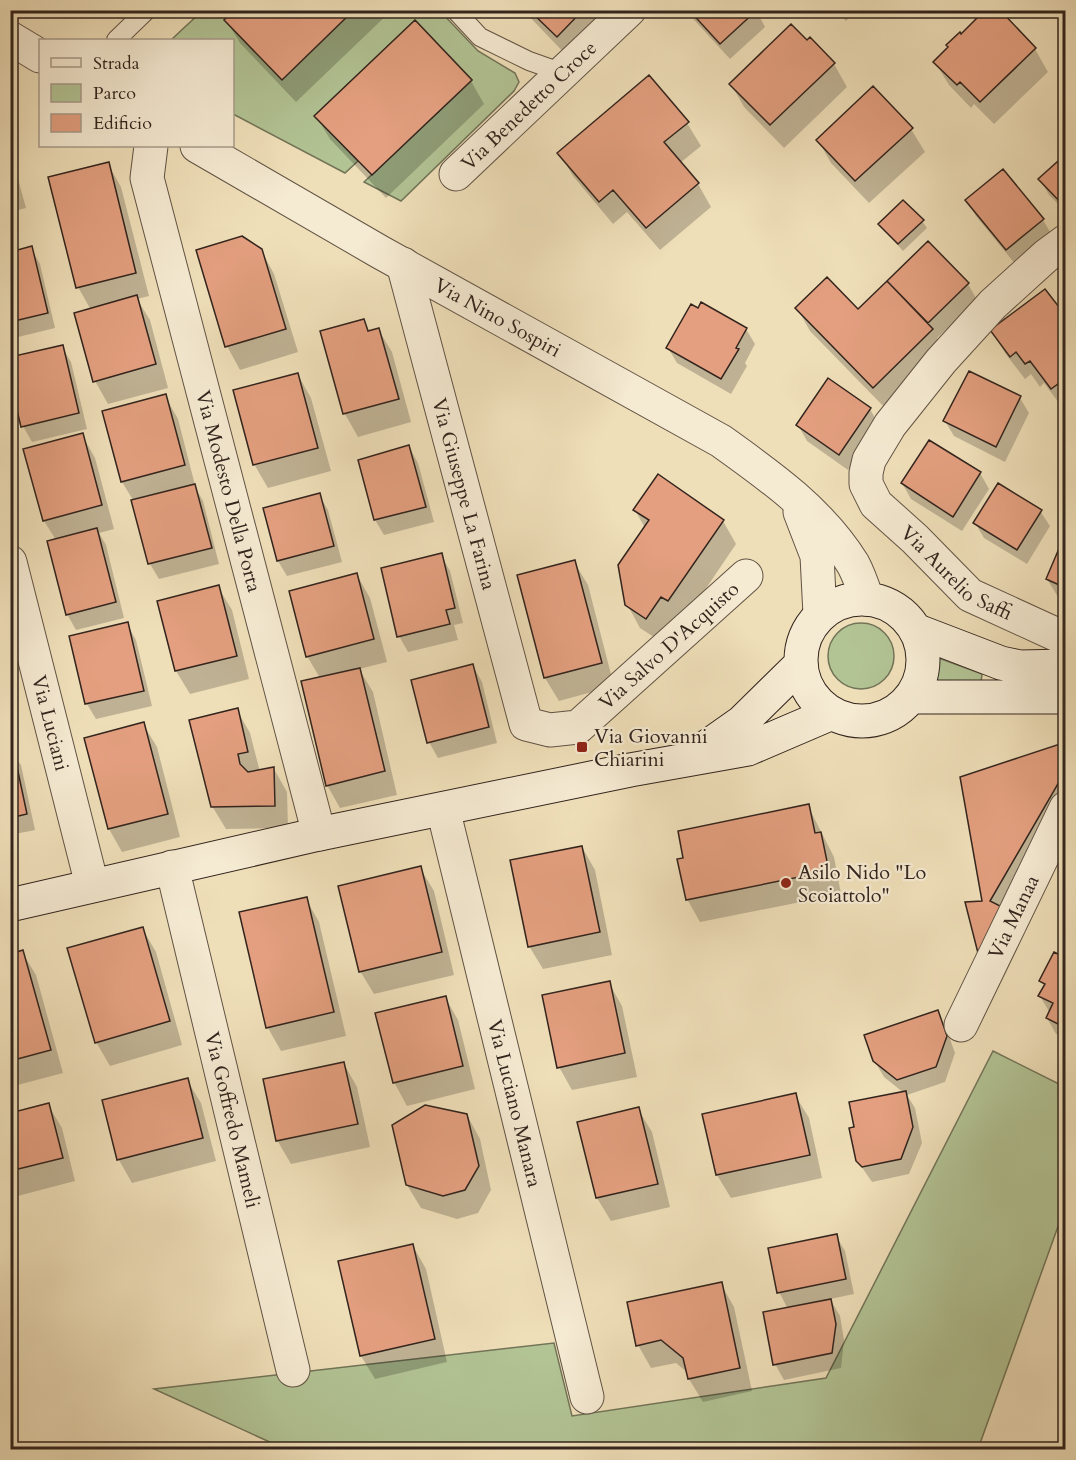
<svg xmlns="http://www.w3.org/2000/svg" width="1076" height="1460" font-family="Cardo,serif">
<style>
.green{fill:#b2c394;stroke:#727458;stroke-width:1.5}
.shadow{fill:#0003}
.building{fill:#e39f7f;stroke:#32241d;stroke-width:1.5}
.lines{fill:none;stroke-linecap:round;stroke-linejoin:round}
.service-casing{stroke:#615344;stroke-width:20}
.minor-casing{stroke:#615344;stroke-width:35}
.tertiary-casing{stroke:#615344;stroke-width:35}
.secondary-casing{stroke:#32241d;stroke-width:35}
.service{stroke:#f5ead2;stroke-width:18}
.minor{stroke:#f5ead2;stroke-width:33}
.tertiary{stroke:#f5ead2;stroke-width:33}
.secondary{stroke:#f5ead2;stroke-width:33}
.poi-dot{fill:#8f2418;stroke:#f5ead2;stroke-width:2}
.labels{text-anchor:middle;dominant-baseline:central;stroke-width:4.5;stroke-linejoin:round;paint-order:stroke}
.street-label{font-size:20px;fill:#32241d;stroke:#f5ead2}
.poi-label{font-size:20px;fill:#32241d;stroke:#f5ead2;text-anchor:start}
</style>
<rect width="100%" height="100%" fill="#efdfb9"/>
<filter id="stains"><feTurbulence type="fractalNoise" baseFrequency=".00333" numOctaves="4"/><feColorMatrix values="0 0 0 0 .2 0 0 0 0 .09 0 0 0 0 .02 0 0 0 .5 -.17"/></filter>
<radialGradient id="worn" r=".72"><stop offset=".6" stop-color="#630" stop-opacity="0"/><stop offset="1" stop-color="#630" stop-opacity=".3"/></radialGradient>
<path class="green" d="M202,11H440L478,51L515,73L519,82L514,91L401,201L364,182L472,80L415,20L315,116L358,161L345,173L233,114L232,40H171Z
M828 656a33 33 0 1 1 66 0a33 33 0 1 1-66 0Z
M936,657L982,674L981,682L930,687Z
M993,1051L1065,1087V1207L978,1449H285L154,1389L554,1343L572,1416L826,1378Z"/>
<path class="shadow" d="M236,10H392L296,102L240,43L226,20Z
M523,10H619L571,60Z
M685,10H756L765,27L730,59Z
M836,10H857L846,21Z
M414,22L471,81L484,104L386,198L330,139L316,116Z
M807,42L834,64L847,87L784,148L744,107L731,84Z
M1035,49L1048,72L994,124L974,104L971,108L949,85L935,62Z
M687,123L701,146L680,163L698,184L711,207L660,250L627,212L613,224L573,176L559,153Z
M911,129L925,152L869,203L831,163L818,140Z
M10,150L26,208L10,212Z
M1066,156V212L1049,195L1040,179Z
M108,164L121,187L149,296L137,299L150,320L168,388L108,404L95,381L91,310L78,287Z
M1003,171L1043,220L1052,235L1016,265L976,216L967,200Z
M922,221L927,228L903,251L885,231L880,224Z
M928,243L968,284L977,300L937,338L945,353L887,410L810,331L797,308L858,311L892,287L888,281Z
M31,248L40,264L55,328L10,339V253Z
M261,250L274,274L298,352L240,370L227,346Z
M1066,319L1065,411L1044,383L1040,387L1031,374L1025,379L1005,353L992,330Z
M364,321L370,332L378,329L392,352L411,422L358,437L345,414L322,332Z
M746,329L755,344L745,363L747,366L731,394L677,363L668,348Z
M62,347L71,362L87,429L32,442L23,426Z
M969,373L1020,398L1029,413L1005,462L954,436L945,421Z
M298,375L311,398L331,471L268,488L254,464Z
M829,380L870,409L879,425L848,470L807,441L798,425Z
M165,396L178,419L196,489L203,501L219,564L159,579L150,564L133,500L122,482L104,412Z
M82,435L95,458L114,529L99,533L106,545L124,618L76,630L67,614L56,540L44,521L25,450Z
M409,447L418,463L434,522L384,535L375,520Z
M980,473L989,489L962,531L911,499L902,483Z
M319,495L328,510L342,562L287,576L278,561Z
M635,510L723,521L736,544L682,624L660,641L640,628L627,604L645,528Z
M1040,511L1050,526L1027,564L984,538L975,523Z
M1066,536V604L1061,602L1047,579Z
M441,555L450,571L463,623L454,625L458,640L408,652L399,636Z
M574,562L588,585L614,686L559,701L545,678Z
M357,575L370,598L387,662L359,669L373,692L397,795L340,808L327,785L320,678L307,656Z
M218,587L232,610L249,679L190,694L176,671L159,602Z
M127,624L136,640L152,706L96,719L87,704L71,637Z
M473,666L482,682L497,743L438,758L429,742Z
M10,702L19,737L10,739Z
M237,710L250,733L260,772L274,769L287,792L288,828L226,829L212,806Z
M143,724L157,747L180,837L122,852L109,829Z
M1066,743V816L1009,914L984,902Z
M10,750L21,765L35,830L10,835Z
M808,806L834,857L841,894L700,922L687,899L685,859Z
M582,847L595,870L612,955L543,969L529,946Z
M420,868L434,891L454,975L374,994L360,971Z
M306,899L319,922L346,1036L281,1051L268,1028L241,914Z
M142,928L156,952L182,1045L110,1066L96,1042Z
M22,952L36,975L63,1073L10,1087V955Z
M1066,959V1038L1056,1034L1047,1018L1050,1013L1040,996L1045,987L1041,981Z
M609,983L622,1006L637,1077L572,1090L559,1067Z
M445,997L458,1020L475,1089L407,1106L394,1082Z
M937,1012L946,1028L955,1053L945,1082L907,1095L915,1108L922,1143L909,1174L872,1182L857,1160L856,1128L904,1093L884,1077L874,1060Z
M344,1064L357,1087L370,1147L291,1164L277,1140Z
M187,1080L201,1103L216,1161L132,1183L119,1160L104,1101Z
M795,1095L809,1118L822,1178L731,1198L717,1175Z
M48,1105L62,1128L75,1181L10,1198V1114Z
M638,1109L652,1132L670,1207L611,1221L597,1198L579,1124Z
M467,1115L480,1139L491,1190L478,1213L457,1219L421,1208L407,1185Z
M836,1236L845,1251L854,1294L830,1299L840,1316L844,1340L841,1368L784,1380L775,1364L788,1309L779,1292Z
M413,1246L426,1269L447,1362L375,1379L361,1356Z
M721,1284L734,1307L752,1391L703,1402L689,1379L688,1373L676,1363L651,1368L638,1345Z"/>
<path class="building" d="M234,10H354L282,80L224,20Z
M529,10H583L557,37Z
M689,10H757L720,44Z
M985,10H1000L1036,48L980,102L960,82L957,85L933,62L948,47L946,45L960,32L961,34Z
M415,20L472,80L372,175L314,116Z
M791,24L807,40L810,37L835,63L770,125L729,84Z
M649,75L689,122L664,142L699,183L646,228L613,190L599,202L557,153Z
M873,86L913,128L855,181L816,140Z
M1066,154V208L1038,179Z
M109,162L136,273L76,288L48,177Z
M1003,169L1044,219L1006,250L965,200Z
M903,200L924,220L898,244L878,224Z
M242,236L262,249L286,329L225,347L196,250Z
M928,241L969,283L928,323L887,281Z
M32,246L48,313L10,322V252Z
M827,277L858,309L887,281L933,329L873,388L795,308Z
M1045,289L1066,316V378L1051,389L1030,361L1025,364L1016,352L1010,357L990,330Z
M137,295L156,364L93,382L74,313Z
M701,302L747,328L736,348L739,349L721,379L666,348L691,304L698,308Z
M364,319L368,331L379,328L399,399L343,414L320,331Z
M63,345L79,413L21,427L10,381V357Z
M969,371L1021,396L996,447L943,421Z
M298,373L318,448L253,465L233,390Z
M828,378L871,408L839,455L796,425Z
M166,394L185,465L121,482L102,411Z
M83,433L102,505L43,521L23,449Z
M929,440L981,472L953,517L901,483Z
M409,445L426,507L374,520L358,460Z
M658,474L724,520L668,601L661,597L646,619L625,605L618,565L649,520L633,510Z
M998,483L1042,510L1017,550L973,523Z
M195,484L212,548L148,564L131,500Z
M320,493L334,546L277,561L263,508Z
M97,528L116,602L66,615L47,541Z
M1066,532V588L1046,579Z
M442,553L455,608L446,610L450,624L397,637L381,568Z
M575,560L602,663L544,678L517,575Z
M357,573L374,639L306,657L289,591Z
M219,585L237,656L175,671L157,601Z
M128,622L144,691L85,704L69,636Z
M473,664L489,727L427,743L411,680Z
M360,668L385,771L326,786L301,681Z
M238,708L248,752L238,754L240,764L248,772L274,767L275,806L211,807L189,720Z
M144,722L168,814L108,829L84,738Z
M1066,742V770L990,901L1008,910L979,957L965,902L982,901L960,777Z
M13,748L27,814L10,818V749Z
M809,804L815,833L821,832L829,871L686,900L677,859L683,858L678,831Z
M582,846L600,932L528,947L510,860Z
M421,866L442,952L359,972L338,886Z
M307,897L334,1012L266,1028L239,912Z
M143,927L170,1021L95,1043L67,948Z
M23,950L51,1050L10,1061V954Z
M1054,952L1066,958V1028L1046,1018L1053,1003L1038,996L1045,984L1039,981Z
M610,981L625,1053L557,1068L542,995Z
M446,996L463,1066L393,1083L375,1013Z
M938,1010L947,1036L936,1067L897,1080L873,1061L864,1035Z
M344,1062L358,1124L276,1141L263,1079Z
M188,1078L203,1138L117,1160L102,1100Z
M906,1091L913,1127L901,1159L862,1167L856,1161L849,1128L854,1127L849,1102Z
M796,1093L810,1155L716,1175L702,1114Z
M49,1103L63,1158L10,1171V1113Z
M425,1105L467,1114L479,1166L465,1190L443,1196L406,1185L392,1125Z
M639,1107L658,1184L596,1198L577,1122Z
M837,1234L846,1279L777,1293L768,1248Z
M413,1244L435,1339L360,1356L338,1261Z
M722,1282L740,1368L688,1379L683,1358L661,1340L636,1346L627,1302Z
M831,1299L836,1324L832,1353L773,1365L763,1312Z"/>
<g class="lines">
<defs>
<path id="service" d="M455,10L480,37L529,61L563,73
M116,40L147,10"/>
<g id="minor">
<path id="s1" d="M151,146L147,178L319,834"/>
<path id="s2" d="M456,174L629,10"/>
<path id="s3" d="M1066,241L1047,255L993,304L941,361L890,425L869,460L866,473V484L876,504L915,539L970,595L1066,639"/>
<path id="s4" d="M403,264L526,724L550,730L578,727L746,576"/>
<path id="s5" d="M10,562L92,885"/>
<path id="s6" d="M443,809L587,1397"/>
<path id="s7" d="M172,867L293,1370"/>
<path id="s8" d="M961,1025L1066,808"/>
</g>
<g id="tertiary">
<path d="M10,38L40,56"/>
<path id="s9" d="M197,146L380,252L721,441C770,476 821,512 853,564C859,575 863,587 867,599"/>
<path d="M800,512L817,556L820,615"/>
</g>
<path id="secondary" d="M801 660a61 61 0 1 1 122 0a61 61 0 1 1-122 0Z
M915,630L1001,663L1020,667L1066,666
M911,697H1066
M698,753L742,722L801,664
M10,905L319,834L630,770L748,749L832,713"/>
</defs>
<use href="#service" class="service-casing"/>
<use href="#minor" class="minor-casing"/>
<use href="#tertiary" class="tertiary-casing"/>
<use href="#secondary" class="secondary-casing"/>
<use href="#service" class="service"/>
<use href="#minor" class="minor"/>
<use href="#tertiary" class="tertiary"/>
<use href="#secondary" class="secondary"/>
</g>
<g class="poi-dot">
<rect x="576" y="741" width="12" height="12" rx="3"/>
<circle cx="786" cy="883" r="6"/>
</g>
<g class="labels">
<g class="street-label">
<text stroke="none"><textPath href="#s2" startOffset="100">Via Benedetto Croce</textPath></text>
<text stroke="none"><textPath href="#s9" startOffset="346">Via Nino Sospiri</textPath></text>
<text stroke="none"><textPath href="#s1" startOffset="356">Via Modesto Della Porta</textPath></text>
<text stroke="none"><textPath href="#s4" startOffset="238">Via Giuseppe La Farina</textPath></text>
<text stroke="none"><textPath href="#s3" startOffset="450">Via Aurelio Saffi</textPath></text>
<text stroke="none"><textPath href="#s4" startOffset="651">Via Salvo D'Acquisto</textPath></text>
<text stroke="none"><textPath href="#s5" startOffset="166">Via Luciani</textPath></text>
<text stroke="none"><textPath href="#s8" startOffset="120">Via Manaa</textPath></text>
<text stroke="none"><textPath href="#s6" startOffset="303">Via Luciano Manara</textPath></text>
<text stroke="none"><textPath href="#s7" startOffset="260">Via Goffredo Mameli</textPath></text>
</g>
<g class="poi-label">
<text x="594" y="736">Via Giovanni<tspan x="594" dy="23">Chiarini</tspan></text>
<text x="798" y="872">Asilo Nido "Lo<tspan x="798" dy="23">Scoiattolo"</tspan></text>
</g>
</g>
<rect width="1076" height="1460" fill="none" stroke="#efdfb9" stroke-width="36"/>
<rect x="12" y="12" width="1052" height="1436" fill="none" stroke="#32241d" stroke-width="3"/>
<rect x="18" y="18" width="1040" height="1424" fill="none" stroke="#32241d" stroke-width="1.5"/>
<rect x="39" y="39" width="195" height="108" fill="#f5ead2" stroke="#a79b8a" stroke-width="1.5"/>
<rect x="51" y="58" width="30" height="9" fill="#f5ead2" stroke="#a79b8a" stroke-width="1.5"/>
<text x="93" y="69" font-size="18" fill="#32241d">Strada</text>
<rect x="51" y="84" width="30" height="18" fill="#b2c394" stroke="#a79b8a" stroke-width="1.5"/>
<text x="93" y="99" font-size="18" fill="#32241d">Parco</text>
<rect x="51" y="114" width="30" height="18" fill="#e39f7f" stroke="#a79b8a" stroke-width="1.5"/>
<text x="93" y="129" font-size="18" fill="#32241d">Edificio</text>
<rect width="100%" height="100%" filter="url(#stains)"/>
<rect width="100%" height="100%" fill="url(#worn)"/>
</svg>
